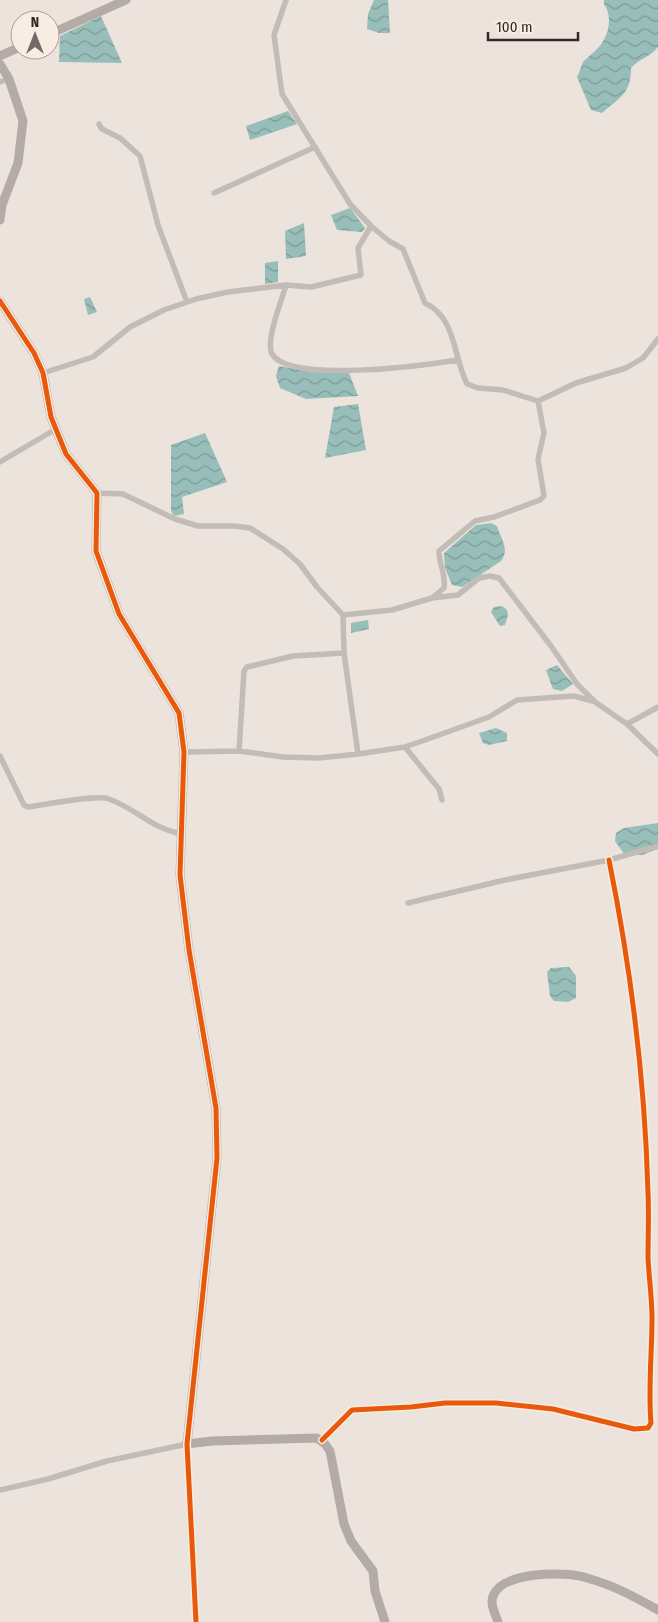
<svg xmlns="http://www.w3.org/2000/svg" width="658" height="1622" font-family="'Fira Sans Condensed',sans-serif">
<style>
.water{fill:url(#water-waves)}
.lines{fill:none;stroke-linecap:round;stroke-linejoin:round}
.street{stroke:#c3bbb6;stroke-width:5.5}
.secondary{stroke:#b4aba6;stroke-width:9}
.cycleway-casing{stroke:#f9ece2;stroke-width:8}
.cycleway{stroke:#e8590c;stroke-width:5}
</style>
<defs>
<pattern id="water-waves" width="16" height="10" patternUnits="userSpaceOnUse" patternTransform="scale(1.25)"><rect width="16" height="10" fill="#98beba"/><path d="M0 5q4-4 8 0t8 0" fill="none" stroke="#7d9a97"/></pattern>
</defs>
<rect width="100%" height="100%" fill="#ebe3dc"/>
<path class="water" d="M374,0H388L390,33H379L367,29L368,14Z
M604,0H658V47C650,57 639,59 631,68C631,94 620,97 602,113L591,110L577,77C579,73 581,67 583,62C587,57 594,53 598,48C609,36 613,17 604,4Z
M101,16L122,63L59,62L60,36Z
M288,111L297,124L250,140L246,126Z
M350,208L365,228L362,232L337,230L331,215Z
M304,223L306,256L286,259L285,231Z
M278,261V282L265,284V263Z
M90,297L97,312L88,315L84,299Z
M279,366L312,372L349,373L358,396L306,399L280,388L276,376Z
M358,404L366,450L325,458L334,407Z
M205,433L227,482L182,497L184,514L174,516L171,511V445Z
M491,523L497,526C501,539 510,549 501,561L462,587L452,585L445,568L444,553L476,525Z
M502,606L507,610L508,615L505,625L500,626L491,612L494,607Z
M368,620L369,629L351,633V623Z
M557,665L573,684L562,691L553,689L546,670Z
M496,728L507,733V741L489,745L483,743L479,733Z
M658,823V849L642,855H625L615,841L616,833L624,828Z
M569,967L576,976V998L568,1002L554,1001L550,996L547,972L551,968Z"/>
<g class="lines">
<path class="street" d="M286,0L274,35L282,94L350,204L371,226L389,241L403,249L425,303C456,317 453,356 467,384L478,388L503,390L538,401L576,383L626,368L643,358L658,339
M0,82L9,79
M99,124L102,129L120,138L140,156L158,225L187,302
M214,193L315,147
M286,285C282,300 265,341 272,354C290,384 427,365 458,360
M43,373L93,357L130,327L164,310L196,299L228,292L286,285L311,287L361,275L358,248L371,226
M0,462L56,429
M97,493L123,494L175,519L198,526H234L250,528L283,549L300,564L317,587L343,615L392,610L432,598L458,595L479,578L490,576L499,578L551,646L577,684L595,702L627,724L658,754
M432,598L444,588C446,573 439,565 439,551L475,521L494,517L540,500L544,496L538,459L544,433L538,401
M343,615L344,653L358,754
M627,724L658,707
M405,747L439,789L442,800
M239,751L244,671L247,667L293,656L344,653
M184,752L239,751L283,757L319,758L358,754L405,747L425,740L489,717L517,700L574,696L592,701
M0,756L24,805L28,807C43,805 97,794 109,799C137,809 150,828 182,834
M408,903L505,880L609,860L658,846
M322,1440L352,1410L411,1407L445,1403H496L553,1409L634,1429L648,1428L651,1423C648,1388 652,1353 652,1318C652,1298 649,1278 648,1258C648,1236 649,1215 648,1193C645,1082 631,969 609,860
M0,1490L48,1479L107,1461L187,1444L196,1622"/>
<path class="secondary" d="M50,34L126,0
M0,56L20,47
M0,64L9,79L23,121L18,163L2,205L0,220
M0,301L34,353L43,373L51,417L66,454L97,493L96,551L119,614L179,713L184,752L180,875L189,950L216,1108L217,1158L187,1444L212,1441L317,1438L325,1444L330,1451L344,1524L351,1541L373,1571L375,1591L385,1622
M498,1622C495,1613 490,1605 493,1596C503,1571 566,1571 587,1578C613,1585 635,1597 658,1610"/>
<defs>
<path id="cycleway" d="M0,301L34,353L43,373L51,417L66,454L97,493L96,551L119,614L179,713L184,752L180,875L189,950L216,1108L217,1158L187,1444L196,1622
M322,1440L352,1410L411,1407L445,1403H496L553,1409L634,1429L648,1428L651,1423C648,1388 652,1353 652,1318C652,1298 649,1278 648,1258C648,1236 649,1215 648,1193C645,1082 631,969 609,860"/>
</defs>
<use href="#cycleway" class="cycleway-casing"/>
<use href="#cycleway" class="cycleway"/>
</g>
<g transform="translate(35 35)"><circle r="24" fill="#f9ece2" stroke="#aa9e96"/>
<path d="M0-4L9 19L0 12L-9 19Z" fill="#736965"/>
<text y="-8" font-size="14" font-weight="bold" text-anchor="middle" fill="#332825">N</text>
</g>
<path d="M488 32v8h90v-8" fill="none" stroke="#332825" stroke-width="2.5"/>
<text x="496" y="32" font-size="15" fill="#332825" stroke="#f9ece2" stroke-width="4" paint-order="stroke">100 m</text>
</svg>
